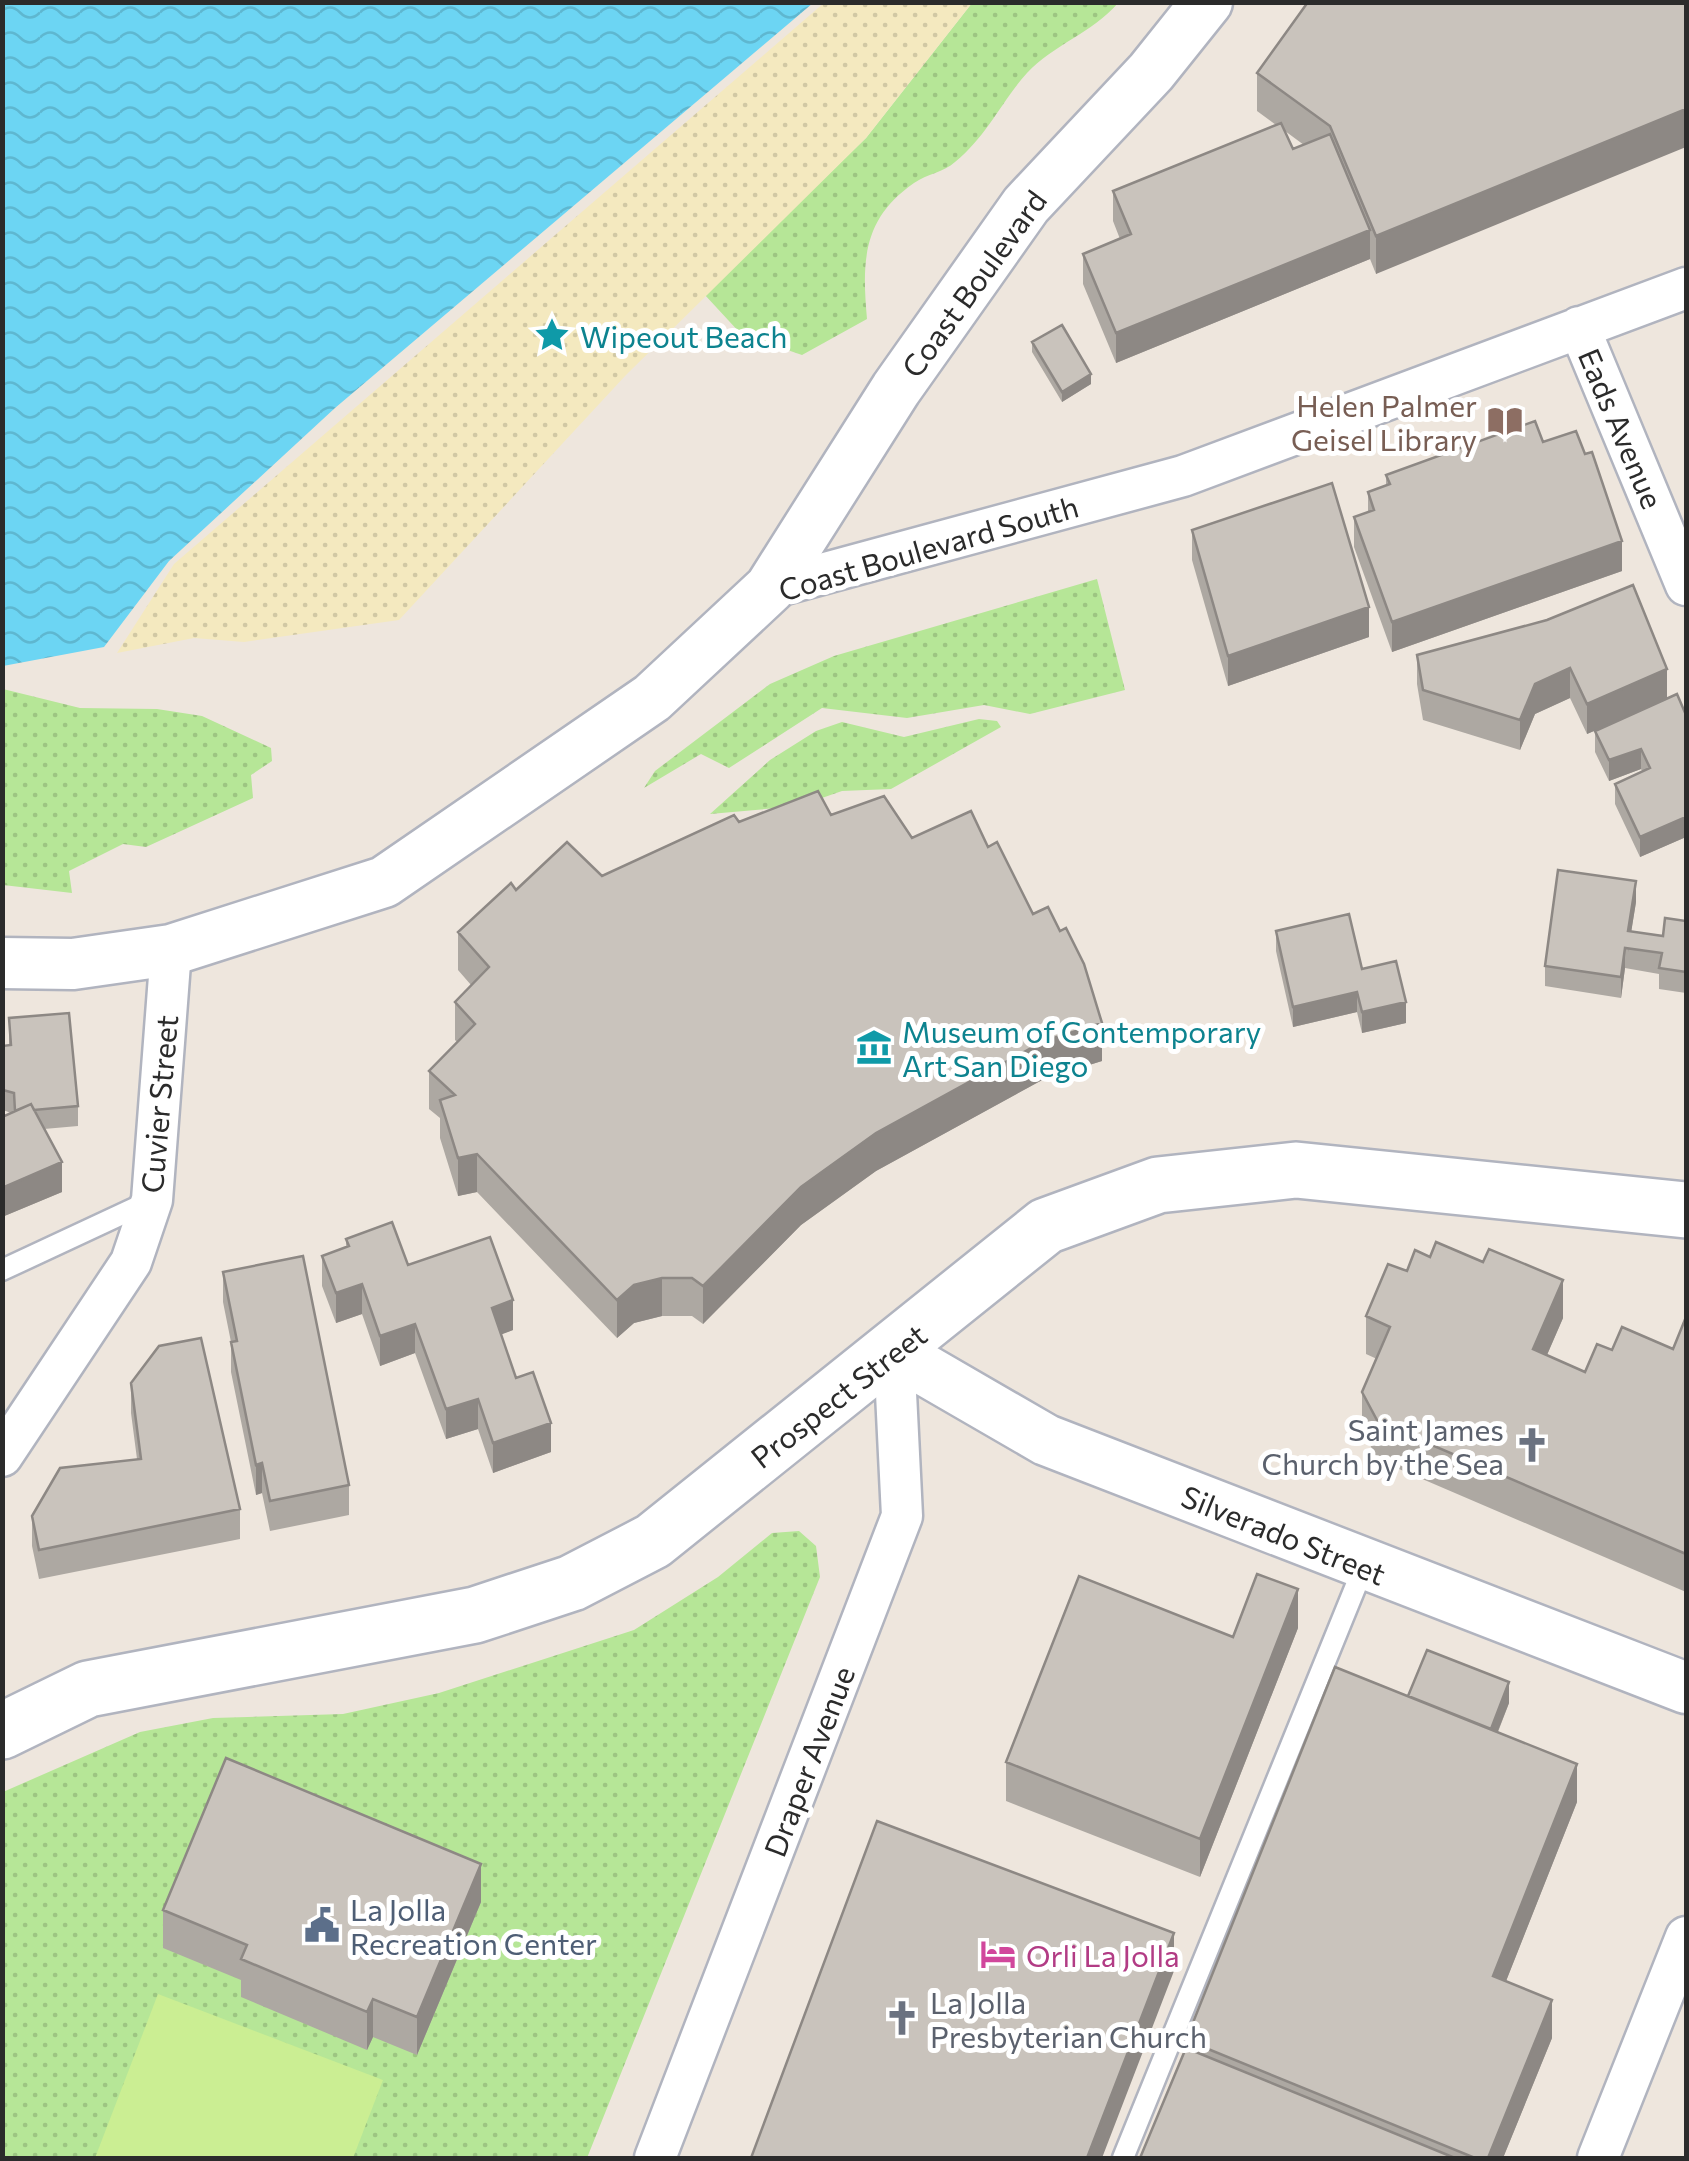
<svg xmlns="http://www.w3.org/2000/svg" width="1689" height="2161" font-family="Commissioner,sans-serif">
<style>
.green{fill:url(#green-dots)}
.sand{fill:url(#sand-dots)}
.pitch{fill:#cbee93}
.water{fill:url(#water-waves)}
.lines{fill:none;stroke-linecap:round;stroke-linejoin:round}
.service-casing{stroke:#b1b4bf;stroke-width:25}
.minor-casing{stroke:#b1b4bf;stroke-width:45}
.tertiary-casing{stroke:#b1b4bf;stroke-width:55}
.secondary-casing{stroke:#b1b4bf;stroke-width:60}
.service{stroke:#fff;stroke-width:20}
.minor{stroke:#fff;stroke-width:40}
.tertiary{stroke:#fff;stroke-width:50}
.secondary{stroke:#fff;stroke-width:55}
.wall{fill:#ada8a2;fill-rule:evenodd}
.shaded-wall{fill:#8d8884}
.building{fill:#c9c3bc;stroke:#8d8884;stroke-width:2.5}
.labels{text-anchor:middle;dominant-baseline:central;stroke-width:10;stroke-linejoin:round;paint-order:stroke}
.street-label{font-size:30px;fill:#2b2b2b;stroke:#fff}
.culture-label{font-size:30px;fill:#0d838f;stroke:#fff;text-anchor:start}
.education-label{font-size:30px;fill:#785e54;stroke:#fff;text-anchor:end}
.worship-label{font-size:30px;fill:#5b616d;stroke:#fff;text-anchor:end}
.service-label{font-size:30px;fill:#4e5e75;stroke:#fff;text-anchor:start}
.hotel-label{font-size:30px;fill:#b23c85;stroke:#fff;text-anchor:start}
</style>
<defs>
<pattern id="green-dots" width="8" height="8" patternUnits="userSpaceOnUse" patternTransform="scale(2.5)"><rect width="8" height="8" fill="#b6e697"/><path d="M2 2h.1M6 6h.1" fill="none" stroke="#9dc582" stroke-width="1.8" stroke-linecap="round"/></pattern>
<pattern id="sand-dots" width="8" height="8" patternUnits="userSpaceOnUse" patternTransform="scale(2.5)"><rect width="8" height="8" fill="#f4e9bf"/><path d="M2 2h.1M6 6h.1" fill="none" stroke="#d1c8a4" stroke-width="1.8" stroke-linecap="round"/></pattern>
<pattern id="water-waves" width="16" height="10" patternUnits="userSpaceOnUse" patternTransform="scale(2.5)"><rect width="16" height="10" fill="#6cd5f3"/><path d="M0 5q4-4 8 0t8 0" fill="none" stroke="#5eb7d0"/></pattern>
</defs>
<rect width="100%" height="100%" fill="#eee6dd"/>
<path class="green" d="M972,3H1118C1092,33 1053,45 1027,73C1001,102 987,136 955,162C944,172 927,174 914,183C862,219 862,262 867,319L802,355L741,334L704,294L866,138Z
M1097,579L1125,690L1030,714L984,705L907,718L822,708L729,768L701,754L644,788L655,771L770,684L834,656Z
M3,689L80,708L157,709L202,716L271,748L272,761L251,775L253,798L146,847L123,844L69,871L72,893L3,885Z
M979,719L997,721L1001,727L891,789L842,791L799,806L710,814L770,760L816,731L842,722L904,737Z
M799,1531L816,1546L820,1577L587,2158H3V1792L140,1732L213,1718L343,1714L439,1693L634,1630L718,1577L772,1533Z"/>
<path class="sand" d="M825,2L972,3L866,138L626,375L399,620L244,642L194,638L117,653L174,564Z"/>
<path class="pitch" d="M158,1994L383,2080L353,2158H95Z"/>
<path class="water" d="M3,2H813V3L335,408L169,561L104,647L3,666Z"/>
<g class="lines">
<defs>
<path id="service" d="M2,1270L150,1201
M1123,2158L1364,1566"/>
<path id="minor" d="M1579,327L1686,585
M770,588L1183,476L1686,288
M2,1456L131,1262L152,1200L171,950
M655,2158L902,1516L894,1352
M1598,2158L1686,1937"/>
<path id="tertiary" d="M2,963L73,964L171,950L384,882L652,698L770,588L896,389L1026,205L1151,72L1207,2
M894,1352L1046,1440L1686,1688"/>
<path id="secondary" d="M2,1731L88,1689L475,1615L572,1583L653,1541L1046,1226L1158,1185L1296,1170L1686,1210"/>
</defs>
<use href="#service" class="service-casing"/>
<use href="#minor" class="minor-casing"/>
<use href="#tertiary" class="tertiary-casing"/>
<use href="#secondary" class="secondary-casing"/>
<use href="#service" class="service"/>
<use href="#minor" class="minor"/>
<use href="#tertiary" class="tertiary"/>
<use href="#secondary" class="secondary"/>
</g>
<path class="wall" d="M1686,2L1376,274L1370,259L1116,363L1083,284V254L1120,239L1113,221V191L1276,125L1257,111V73ZM1285,131L1304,145L1293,149Z
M1032,342L1091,384L1062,402L1032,352Z
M1543,442L1622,571L1392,652L1354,547V517L1368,512V492L1386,485V475Z
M1192,530L1369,637L1228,686L1192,560Z
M1547,620L1667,699L1686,715V837L1640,857L1615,804V784L1642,771L1641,769L1609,781L1595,752V731L1640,711L1587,734L1570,698L1535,714L1520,750L1423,720L1417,684V655Z
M831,815L912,838L988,847L1102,1061L1044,1079L876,1171L801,1225L703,1324L692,1316H662L634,1323L617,1338L477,1192L458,1196L440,1138V1118L429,1109V1071L457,1042L455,1040V1002L471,985L458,970V932L516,890L602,876L739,822Z
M1636,902L1631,932L1663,936L1686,921V993L1659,989V974L1625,968L1621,998L1545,986V966Z
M1276,931L1362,969L1406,1023L1362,1033L1357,1012L1293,1027L1276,951Z
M9,1018L78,1106V1126L44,1129L62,1192L2,1217V1117L11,1113L3,1110L2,1099V1046L9,1045Z
M346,1239L408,1265L513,1330L501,1334L516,1378L551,1452L493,1473L478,1429L446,1439L415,1353L380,1366L362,1314L336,1323L322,1286V1256L346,1248Z
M1407,1271L1563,1318L1547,1355L1585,1372L1612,1350L1673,1349L1686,1317V1592L1378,1460L1362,1430V1392L1377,1359L1366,1354V1316Z
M223,1272L349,1485V1515L270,1531L262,1493L256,1495L231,1372V1342L223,1302Z
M131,1383L240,1509V1539L39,1579L32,1546V1516L137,1459L131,1413Z
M1298,1628L1200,1877L1006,1801V1762L1233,1637Z
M1408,1696L1509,1703L1498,1732L1577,1802L1506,1981L1552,2038L1503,2158H1140L1186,2048V2040Z
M481,1902L417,2055L373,2037L367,2050L241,1997V1980L163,1948V1910Z"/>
<path class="shaded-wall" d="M1686,109V147L1376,274V236Z
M1370,230V259L1116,363V333Z
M1091,374V384L1062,402V392Z
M1622,541V571L1392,652V622Z
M1369,607V637L1228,686V656Z
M1570,668V698L1535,714L1520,750V720L1535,684Z
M1667,669V699L1587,734V704Z
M1641,749V769L1609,781V760Z
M1686,817V837L1640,857V837Z
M1636,881V902L1628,952V931Z
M1625,948V968L1621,998V977Z
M1357,992V1012L1293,1027V1007Z
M1406,1002V1023L1362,1033V1012Z
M1102,1023V1061L1044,1079L876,1171L801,1225L703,1324V1286L801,1187L876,1133L1044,1041Z
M477,1154V1192L458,1196V1158Z
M62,1162V1192L2,1217V1188Z
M662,1278V1316L634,1323L617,1338V1300L634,1285Z
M1563,1280V1318L1533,1387V1349Z
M362,1284V1314L336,1323V1293Z
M513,1300V1330L492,1338V1308Z
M415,1324V1353L380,1366V1336Z
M478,1399V1429L446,1439V1409Z
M551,1423V1452L493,1473V1443Z
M262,1463V1493L256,1495V1465Z
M1298,1589V1628L1200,1877V1839Z
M1509,1682V1703L1484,1766V1745Z
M1577,1764V1802L1493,2014V1976Z
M481,1864V1902L417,2055V2017Z
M1174,1933V1971L1102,2158H1087Z
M373,1999V2037L367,2050V2012Z
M1552,2000V2038L1503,2158H1488Z"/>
<path class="building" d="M1308,2H1686V109L1376,236L1330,126L1257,73Z
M1281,123L1293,149L1330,134L1370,230L1116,333L1083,254L1131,234L1113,191Z
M1062,325L1091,374L1062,392L1032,342Z
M1535,421L1543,442L1576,431L1585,454L1592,452L1622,541L1392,622L1354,517L1374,510L1368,492L1390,484L1386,475Z
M1332,483L1369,607L1228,656L1192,530Z
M1633,585L1667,669L1587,704L1570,668L1535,684L1520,720L1423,690L1417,655L1547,620Z
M1677,694L1686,715V817L1640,837L1615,784L1650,768L1641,749L1609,760L1595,731Z
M818,791L831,815L884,796L912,838L971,811L988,847L997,842L1033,914L1048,907L1060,931L1066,928L1084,964L1102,1023L1044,1041L876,1133L801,1187L703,1286L692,1278H662L634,1285L617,1300L477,1154L458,1158L440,1100L455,1095L429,1071L475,1024L455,1002L489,967L458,932L511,883L516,890L567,842L602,876L734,815L739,822Z
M1558,870L1636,881L1628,931L1663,936L1665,918L1686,921V972L1659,968L1662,953L1625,948L1621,977L1545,966Z
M1349,914L1362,969L1396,961L1406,1002L1362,1012L1357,992L1293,1007L1276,931Z
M69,1013L78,1106L34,1110L31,1104L15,1111L14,1093L3,1090L2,1078V1046L11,1045L9,1018Z
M31,1104L62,1162L2,1188V1117Z
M392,1222L408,1265L490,1237L513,1300L492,1308L516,1378L533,1372L551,1423L493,1443L478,1399L446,1409L415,1324L380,1336L362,1284L336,1293L322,1256L349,1246L346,1239Z
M1436,1242L1483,1262L1489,1249L1563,1280L1533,1349L1585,1372L1597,1344L1612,1350L1622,1327L1673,1349L1686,1317V1554L1378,1422L1362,1392L1390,1327L1366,1316L1388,1264L1407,1271L1415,1250L1430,1257Z
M303,1256L349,1485L270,1501L262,1463L256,1465L231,1342L237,1341L223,1272Z
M201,1338L240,1509L39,1550L32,1516L60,1468L141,1459L131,1383L159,1346Z
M1257,1574L1298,1589L1200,1839L1006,1762L1079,1576L1233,1637Z
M1427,1650L1509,1682L1491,1729L1408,1696Z
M1335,1667L1577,1764L1493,1976L1552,2000L1488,2158H1475L1186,2040Z
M226,1758L481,1864L417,2017L373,1999L367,2012L241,1959L247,1945L163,1910Z
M877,1821L1174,1933L1087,2158H751Z
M1186,2048L1455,2158H1140Z"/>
<defs>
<symbol id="sight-bare" viewBox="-9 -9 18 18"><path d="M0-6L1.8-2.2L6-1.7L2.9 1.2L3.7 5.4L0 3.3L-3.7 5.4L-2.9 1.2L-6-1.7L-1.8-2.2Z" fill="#0f9aa8" stroke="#fff" stroke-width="2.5" paint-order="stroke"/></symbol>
<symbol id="library-bare" viewBox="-9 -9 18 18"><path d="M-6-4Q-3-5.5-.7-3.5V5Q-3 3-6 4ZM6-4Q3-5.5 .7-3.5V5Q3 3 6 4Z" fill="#8d6e63" stroke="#fff" stroke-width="2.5" paint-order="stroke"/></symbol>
<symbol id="museum-bare" viewBox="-9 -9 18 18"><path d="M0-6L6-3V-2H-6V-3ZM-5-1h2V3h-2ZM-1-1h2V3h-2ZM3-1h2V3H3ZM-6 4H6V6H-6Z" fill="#0f9aa8" stroke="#fff" stroke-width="2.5" paint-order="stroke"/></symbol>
<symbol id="church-bare" viewBox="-9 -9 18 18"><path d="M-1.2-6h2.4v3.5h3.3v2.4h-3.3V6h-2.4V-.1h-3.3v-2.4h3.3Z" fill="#6b7280" stroke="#fff" stroke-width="2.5" paint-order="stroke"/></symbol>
<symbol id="civic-bare" viewBox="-9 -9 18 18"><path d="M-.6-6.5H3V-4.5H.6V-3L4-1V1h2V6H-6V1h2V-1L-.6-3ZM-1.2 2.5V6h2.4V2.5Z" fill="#5c6f8a" stroke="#fff" stroke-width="2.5" paint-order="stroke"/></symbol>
<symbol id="hotel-bare" viewBox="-9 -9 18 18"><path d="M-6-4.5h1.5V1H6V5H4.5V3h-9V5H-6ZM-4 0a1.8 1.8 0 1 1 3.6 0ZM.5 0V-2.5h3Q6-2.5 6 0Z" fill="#d1479c" stroke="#fff" stroke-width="2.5" paint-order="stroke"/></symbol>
</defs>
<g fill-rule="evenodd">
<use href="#sight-bare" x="527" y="310" width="50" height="50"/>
<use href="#library-bare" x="1480" y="396" width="50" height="50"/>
<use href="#museum-bare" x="849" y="1022" width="50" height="50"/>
<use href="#church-bare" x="1507" y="1420" width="50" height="50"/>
<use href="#civic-bare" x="297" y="1900" width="50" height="50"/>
<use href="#hotel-bare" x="973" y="1929" width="50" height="50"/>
<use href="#church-bare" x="877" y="1993" width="50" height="50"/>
</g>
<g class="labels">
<g class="street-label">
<text transform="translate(973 283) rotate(-54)">Coast Boulevard</text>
<text transform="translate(1622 428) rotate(67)">Eads Avenue</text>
<text transform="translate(928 547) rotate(-16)">Coast Boulevard South</text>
<text transform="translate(158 1104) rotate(-85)">Cuvier Street</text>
<text transform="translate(838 1395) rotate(-38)">Prospect Street</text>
<text transform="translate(1284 1534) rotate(22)">Silverado Street</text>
<text transform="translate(808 1761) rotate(-69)">Draper Avenue</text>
</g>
<g class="culture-label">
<text x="580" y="335">Wipeout Beach</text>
<text x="902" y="1030">Museum of Contemporary<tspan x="902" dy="34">Art San Diego</tspan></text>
</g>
<g class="education-label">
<text x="1477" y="404">Helen Palmer<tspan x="1477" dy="34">Geisel Library</tspan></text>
</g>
<g class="worship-label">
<text x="1504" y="1428">Saint James<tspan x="1504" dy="34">Church by the Sea</tspan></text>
<text x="930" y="2001" text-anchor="start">La Jolla<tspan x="930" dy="34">Presbyterian Church</tspan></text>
</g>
<g class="service-label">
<text x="350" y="1908">La Jolla<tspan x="350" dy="34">Recreation Center</tspan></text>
</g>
<g class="hotel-label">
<text x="1026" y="1954">Orli La Jolla</text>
</g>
</g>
<rect width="1689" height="2161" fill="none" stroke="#2b2b2b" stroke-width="10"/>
</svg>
